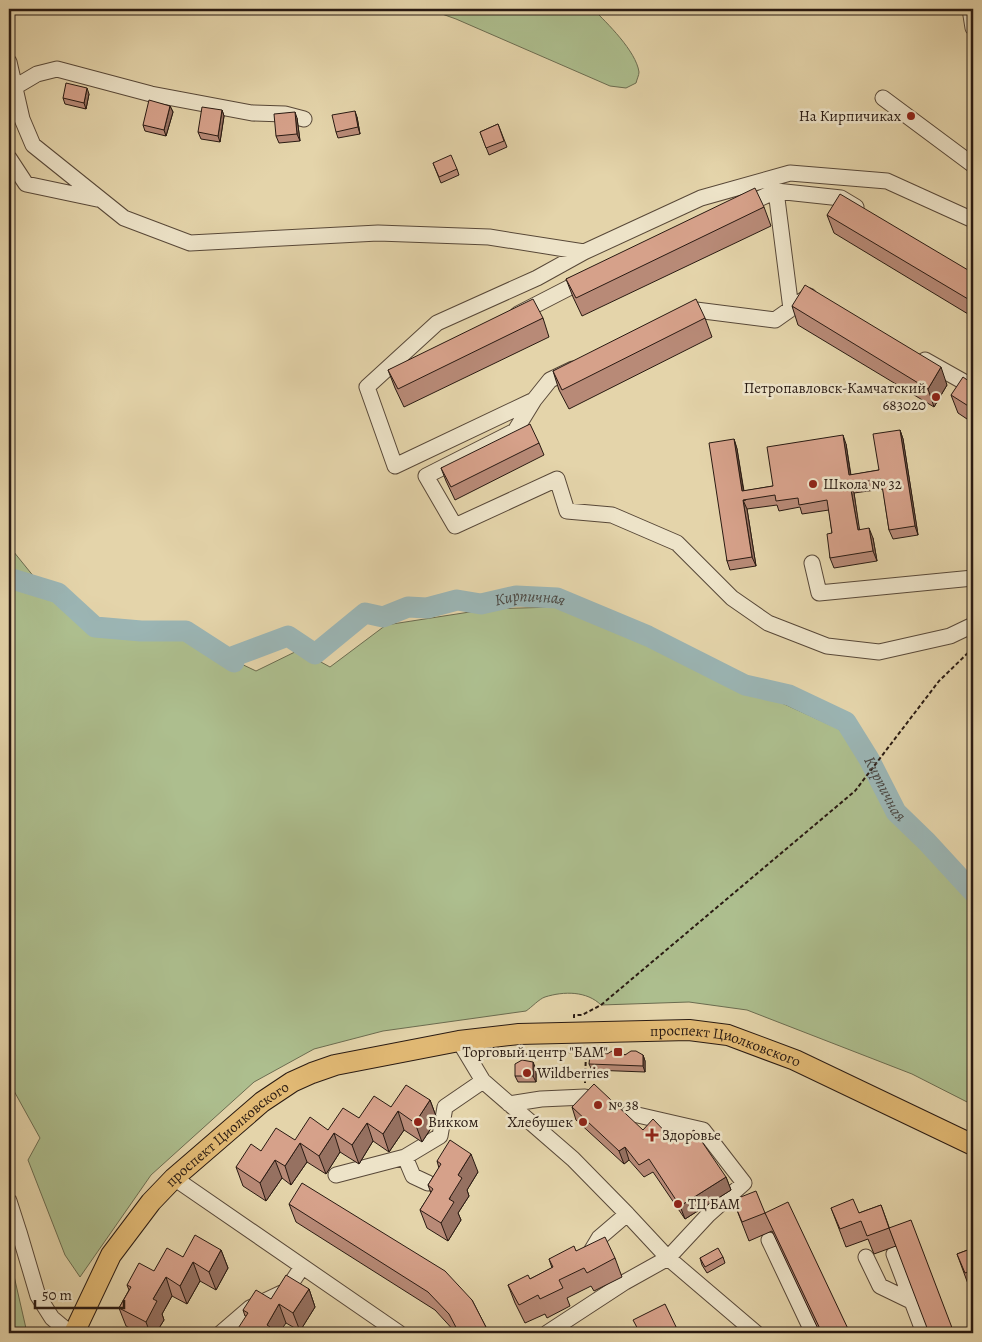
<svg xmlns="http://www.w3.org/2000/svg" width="982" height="1342" font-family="Alegreya,serif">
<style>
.green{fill:#adbe8e;stroke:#6b6c50}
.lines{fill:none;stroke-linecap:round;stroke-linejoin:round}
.river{stroke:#9bb5b4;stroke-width:21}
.minor-casing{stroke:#584838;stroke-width:17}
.major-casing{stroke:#291a12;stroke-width:22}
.path{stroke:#291a12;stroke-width:2;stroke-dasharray:4 2.5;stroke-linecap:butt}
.minor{stroke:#ede3c8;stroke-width:15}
.major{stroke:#e2ba75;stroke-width:20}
.wall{fill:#b88a77;stroke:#291a12}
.shaded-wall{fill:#967161;stroke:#291a12}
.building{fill:#d6a18a;stroke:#291a12}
.poi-dot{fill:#8f2418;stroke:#ede3c8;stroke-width:2}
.labels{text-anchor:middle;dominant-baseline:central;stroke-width:5;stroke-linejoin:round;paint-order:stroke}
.poi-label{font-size:15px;fill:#291a12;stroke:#ede3c8;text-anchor:start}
.street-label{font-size:15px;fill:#291a12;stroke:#ede3c8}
.water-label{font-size:16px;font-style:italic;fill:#4b4843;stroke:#ede3c8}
</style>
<rect width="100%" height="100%" fill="#e4d4aa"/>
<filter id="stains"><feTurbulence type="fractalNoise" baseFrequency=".004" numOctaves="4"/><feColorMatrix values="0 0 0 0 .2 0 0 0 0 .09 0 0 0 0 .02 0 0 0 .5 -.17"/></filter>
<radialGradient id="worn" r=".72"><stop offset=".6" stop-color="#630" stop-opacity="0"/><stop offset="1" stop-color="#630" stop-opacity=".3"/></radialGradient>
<path class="green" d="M428,9H593C607,23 636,51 639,72C639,75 637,79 636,83L626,88L610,86L456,19Z
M9,546L43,588L79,606L102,634L146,635L187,638L256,671L299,650L330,667L386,625L489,609L554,607L608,624L837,728L876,764L905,825L973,893V1105L912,1074L747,1010L689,1002L601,1005C587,991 564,991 545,997C539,999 532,1007 526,1011L383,1031L314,1049L254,1082L151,1175L80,1277L65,1255L28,1160L40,1138L9,1082Z
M9,1254L25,1324L27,1333H9Z"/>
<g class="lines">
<path class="river" id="s1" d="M9,578L58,593L95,627L141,631H186L234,662L229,658L288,636L315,654L365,613L383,617L408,607L427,608L457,600L481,604L516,596L557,598L648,636L745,685L789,695L846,722L869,759L896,812L927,842L973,892"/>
<defs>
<path id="minor" d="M970,9L973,28
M9,62L22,119L33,145L124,218L190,243L378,233L489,237L584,252
M15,87L37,74L57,69L151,94L252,113L285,114L304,119
M883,98L973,165
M9,158L26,184L97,199
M776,191L791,309
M741,207L776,191L841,198L856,207
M518,314L586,279
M684,315L696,310L775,320L809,296
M925,360L973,387
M573,369L550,380L534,400L515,431L426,476L455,526L557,479L567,511L612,515L677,543L732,598L768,623L827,646L879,652L950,636L973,625
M534,400L395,466L367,387L437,323L537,278L584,252L701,198L790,173L887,181L973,220
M812,563L819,593L973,578
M459,1041L483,1081L573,1159L627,1214L668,1258L756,1333
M509,1104L541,1099L585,1097
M405,1157L413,1176L428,1183
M336,1175L405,1157L440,1136L445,1107L483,1081
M174,1178L399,1333
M9,1201L19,1232L38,1296L52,1318L70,1333
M769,1240L813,1333
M894,1254L924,1333
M587,1255L590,1253L599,1238L627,1214
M866,1257L880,1286L911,1301
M221,1333L250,1308L286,1291L302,1267
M547,1333L625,1282L668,1258L708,1215L744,1183L703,1130L629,1113"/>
<g id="major">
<path id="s2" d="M74,1333L111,1255L151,1202L174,1178L262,1102L292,1082L312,1073L335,1065L459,1041L519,1034L689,1030L728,1035L795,1060L973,1145"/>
</g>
</defs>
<use href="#minor" class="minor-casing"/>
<use href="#major" class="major-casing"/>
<path class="path" d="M574,1018V1015H582L601,1005L855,791L939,681L973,648
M574,1048V1052H586L585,1083
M484,1057L574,1052"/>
<use href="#minor" class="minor"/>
<use href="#major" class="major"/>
</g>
<path class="wall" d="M89,94L86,109L65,104L63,98Z
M170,106L173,112L166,136L145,131L143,125Z
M222,110L224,116L220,142L201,139L198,132Z
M357,117L360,134L338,138L336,132Z
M297,118L300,141L279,143L276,136Z
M498,124L507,147L489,155L480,132Z
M433,163L457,169L459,175L441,183Z
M764,207L771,226L582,316L573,297L566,279Z
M827,215L973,273V317L834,233Z
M792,306L947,385L934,407L798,325Z
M543,318L549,337L404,407L395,388L388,370Z
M705,318L712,337L569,409L559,390L553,371Z
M973,384V423L958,413L951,395Z
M900,430L903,439L918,535L893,539L889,530L883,489L854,493L859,530L873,538L877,561L834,568L830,558L832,533L829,510L802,514L800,507L779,511L777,505L747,509L756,566L730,570L727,561L734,439L737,449L744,491L773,486L846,444L851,475L879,470Z
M539,443L544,455L455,500L446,481L441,468Z
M607,1054L643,1055L645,1061V1072L592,1070L589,1064Z
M536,1069V1082H518L515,1076Z
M430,1100L437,1119L422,1142L404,1130L389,1152L373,1141L359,1164L340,1152L326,1174L307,1162L291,1185L282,1178L266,1201L243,1186L236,1167L261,1151L328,1130L359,1118L391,1107Z
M572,1107L675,1142L726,1177L731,1190L685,1219L653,1172L644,1177L629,1160L624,1164L576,1120Z
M437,1161L478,1172L467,1190L469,1196L458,1213L461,1220L448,1241L427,1228L420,1210L431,1193L428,1185L439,1168Z
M733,1200L765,1213L850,1333H820L772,1231L749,1241Z
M289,1204L472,1300L489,1333H456L435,1310L296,1222Z
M881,1205L896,1246L874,1254L868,1239L846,1247L831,1208L859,1213Z
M973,1248V1291L971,1292L957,1254Z
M221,1250L228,1268L216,1290L200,1281L187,1304L172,1296L162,1314L164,1320L156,1333H139L126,1326L119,1308L129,1290L127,1285L183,1257Z
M576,1251L615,1258L622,1277L594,1291L591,1286L567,1298L570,1306L547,1318L545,1314L525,1323L515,1303L508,1285L530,1279L552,1268L549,1259Z
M723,1257L725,1263L707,1273L702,1265L700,1258Z
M309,1289L315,1307L300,1331L286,1323L245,1316L243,1310L271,1299Z"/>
<path class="shaded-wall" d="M87,88L89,94L86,109L84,103Z
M170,106L173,112L166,136L164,130Z
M222,110L224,116L220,142L218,136Z
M355,111L357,117L360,134L358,127Z
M295,112L297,118L300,141L297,134Z
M941,367L947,385L934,407L928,389Z
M900,430L903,439L918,535L915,526Z
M843,435L846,444L852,485L849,475Z
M734,439L737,449L745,501L742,491Z
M850,484L854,493L861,539L858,530Z
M743,500L747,509L756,566L752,557Z
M869,528L873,538L877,561L873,551Z
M643,1055L645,1061V1072L643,1066Z
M533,1062L536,1069V1082L533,1076Z
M430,1100L437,1119L422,1142L415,1123Z
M398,1111L404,1130L389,1152L383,1134Z
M367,1123L373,1141L359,1164L352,1145Z
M334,1133L340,1152L326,1174L319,1156Z
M300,1143L307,1162L291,1185L285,1166Z
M625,1147L629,1160L624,1164L619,1151Z
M471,1154L478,1172L467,1190L469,1196L458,1213L461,1220L448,1241L441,1223L458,1175Z
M275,1160L282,1178L266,1201L260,1183Z
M726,1177L731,1190L685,1219L680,1206Z
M221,1250L228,1268L216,1290L209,1272Z
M193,1262L200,1281L187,1304L180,1286Z
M166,1277L172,1296L162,1314L164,1320L156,1333H150L146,1322L153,1299Z
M309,1289L315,1307L300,1331L293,1313Z
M279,1304L286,1323L279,1333H266L267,1325Z"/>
<path class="building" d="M66,83L87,88L84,103L63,98Z
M149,100L170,106L164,130L143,125Z
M202,107L222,110L218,136L198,132Z
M355,111L358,127L336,132L332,115Z
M295,112L297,134L276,136L274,114Z
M498,124L504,141L486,148L480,132Z
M451,155L457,169L439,177L433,163Z
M755,188L764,207L576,298L566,279Z
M840,194L973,273V302L827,215Z
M805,285L941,367L928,389L792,306Z
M533,299L543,318L398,389L388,370Z
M696,299L705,318L562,390L553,371Z
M963,377L973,384V409L951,395Z
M530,424L539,443L451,487L441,468Z
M900,430L915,526L889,530L881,479L850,484L858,530L869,528L873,551L830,558L827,534L832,533L827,500L799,505L798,498L776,501L775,495L743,500L752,557L727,561L709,443L734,439L742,491L773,486L767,447L843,435L849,475L879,470L873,434Z
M595,1051H602L607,1054L612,1051H619L625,1055L631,1051H636L643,1055V1066L589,1064L590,1054Z
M522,1060L533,1062V1076H515V1064Z
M594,1084L643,1130L653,1119L675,1142L694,1130L726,1177L680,1206L649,1159L639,1165L625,1147L619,1151L572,1107Z
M406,1085L430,1100L415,1123L398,1111L383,1134L367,1123L352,1145L334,1133L319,1156L300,1143L285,1166L275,1160L260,1183L236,1167L251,1144L261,1151L276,1128L295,1140L310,1117L328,1130L343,1108L359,1118L374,1096L391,1107Z
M450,1140L471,1154L458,1175L462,1178L449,1199L454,1202L441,1223L420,1210L433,1189L428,1185L441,1164L437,1161Z
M302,1183L445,1271L472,1300L489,1333H459L449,1314L428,1292L289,1204Z
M756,1191L765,1213L742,1222L733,1200Z
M853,1199L859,1213L881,1205L889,1228L867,1236L861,1221L840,1229L831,1208Z
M788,1202L850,1333H822L765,1213Z
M911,1220L954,1333H929L889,1228Z
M195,1235L221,1250L209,1272L193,1262L180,1286L166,1277L153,1299L157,1301L146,1322L119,1308L131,1287L127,1285L139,1263L154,1271L167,1248L183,1257Z
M605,1237L615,1258L587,1273L584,1268L559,1280L563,1288L540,1299L538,1295L519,1305L508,1285L528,1275L530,1279L553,1267L549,1259L574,1246L576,1251Z
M718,1248L723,1257L705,1267L700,1258Z
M973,1248V1270L965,1273L957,1254Z
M286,1275L309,1289L293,1313L279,1304L267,1325L270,1327L266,1333H235L248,1313L243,1310L256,1290L271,1299Z
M665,1304L679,1333H640L633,1320Z"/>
<g class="poi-dot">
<circle cx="911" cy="116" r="5"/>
<circle cx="936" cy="397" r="5"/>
<circle cx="813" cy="484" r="5"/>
<rect x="613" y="1047" width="10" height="10" rx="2.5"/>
<circle cx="527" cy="1073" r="5"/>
<circle cx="598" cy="1105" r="5"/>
<circle cx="418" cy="1122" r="5"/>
<circle cx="583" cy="1122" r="5"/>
<path d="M649.5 1127.5h5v5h5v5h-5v5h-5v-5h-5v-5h5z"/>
<circle cx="678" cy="1204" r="5"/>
</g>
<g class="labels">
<g class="poi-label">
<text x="901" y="116" text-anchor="end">На Кирпичиках</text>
<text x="926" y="388" text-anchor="end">Петропавловск-Камчатский<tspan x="926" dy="17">683020</tspan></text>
<text x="823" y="484">Школа № 32</text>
<text x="608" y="1052" text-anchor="end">Торговый центр "БАМ"</text>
<text x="537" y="1073">Wildberries</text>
<text x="608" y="1105">№ 38</text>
<text x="428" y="1122">Викком</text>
<text x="573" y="1122" text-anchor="end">Хлебушек</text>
<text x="662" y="1135">Здоровье</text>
<text x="688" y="1204">ТЦ БАМ</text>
</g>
<g class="street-label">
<text stroke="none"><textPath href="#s2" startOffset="780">проспект Циолковского</textPath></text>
<text stroke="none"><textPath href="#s2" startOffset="255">проспект Циолковского</textPath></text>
</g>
<g class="water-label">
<text stroke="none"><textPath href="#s1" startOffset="586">Кирпичная</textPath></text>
<text stroke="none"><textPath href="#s1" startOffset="1006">Кирпичная</textPath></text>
</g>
</g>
<rect width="982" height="1342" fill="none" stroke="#e4d4aa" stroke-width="30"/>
<rect x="10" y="10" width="962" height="1322" fill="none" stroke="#291a12" stroke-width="2.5"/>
<rect x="15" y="15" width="952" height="1312" fill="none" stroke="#291a12"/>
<path d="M35 1300v8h89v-8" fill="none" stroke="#291a12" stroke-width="2.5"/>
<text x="42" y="1300" font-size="15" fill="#291a12" stroke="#ede3c8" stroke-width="4" paint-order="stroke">50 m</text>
<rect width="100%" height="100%" filter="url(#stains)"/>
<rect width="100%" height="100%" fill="url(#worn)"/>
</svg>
